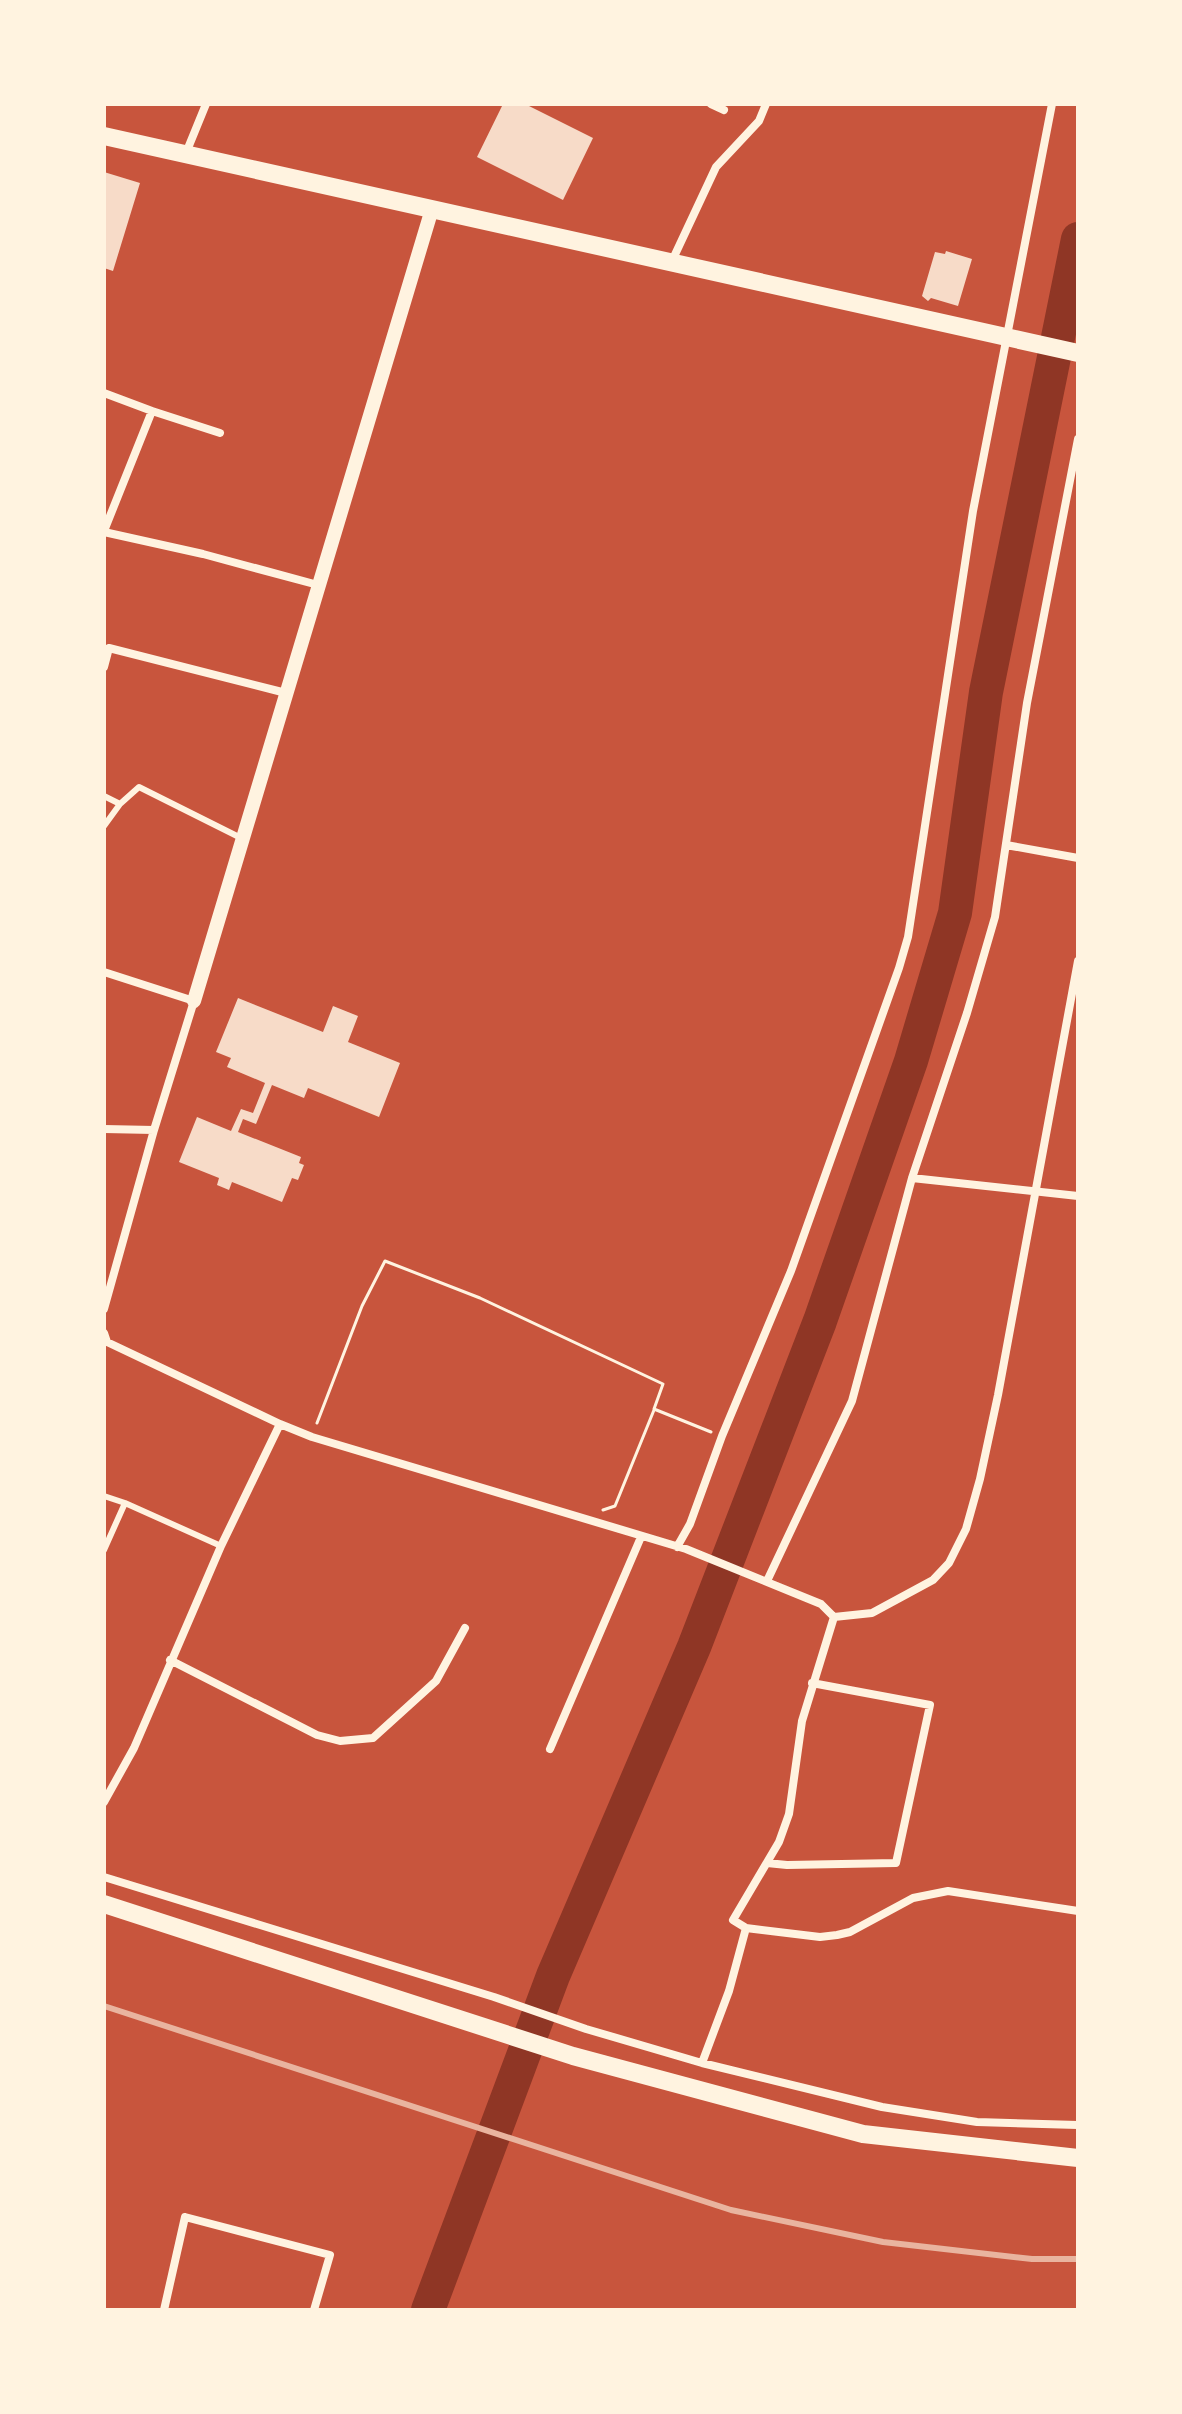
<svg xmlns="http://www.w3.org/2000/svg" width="1182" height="2414" font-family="Manrope,sans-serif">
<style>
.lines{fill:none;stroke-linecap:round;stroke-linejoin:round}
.river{stroke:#8f3625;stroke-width:34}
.building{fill:#f7dbc8}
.path{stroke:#fff3e0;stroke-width:3}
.service{stroke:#fff3e0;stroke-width:6}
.minor{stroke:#fff3e0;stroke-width:8}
.tertiary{stroke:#fff3e0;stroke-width:14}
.trunk{stroke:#fff3e0;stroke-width:18}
.rail{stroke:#e9b49f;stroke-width:6}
</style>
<rect width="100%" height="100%" fill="#c8553d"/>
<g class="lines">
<path class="river" d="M428,2310L553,1976L694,1647L820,1321L911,1061L955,913L986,692L1078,239"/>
</g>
<path class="building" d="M503,104H525L593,138L563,200L477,157Z
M104,172L140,183L113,271L104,268Z
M946,251L972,259L958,306L931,298L928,301L922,296L935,252L945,254Z
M238,998L323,1032L333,1006L358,1016L348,1042L400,1063L379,1117L308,1088L304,1098L272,1085L256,1124L243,1119L238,1132L301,1157L299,1163L304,1165L298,1180L292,1178L282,1202L232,1182L229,1190L217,1185L219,1178L179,1162L197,1117L231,1131L241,1109L253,1113L265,1083L227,1067L231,1058L216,1052Z"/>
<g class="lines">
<path class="path" d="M317,1423L362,1306L385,1261L480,1298L663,1384L654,1409L711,1432
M603,1510L615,1506L654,1410"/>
<path class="service" d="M104,796L120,804L139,787L243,839
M104,826L120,804
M104,1496L125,1503
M104,1550L125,1503L221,1546"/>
<path class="minor" d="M711,104L724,110
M186,153L206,104
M672,261L716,167L759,121L766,104
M104,393L152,411L104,531
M152,411L220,433
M104,532L203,554L318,585
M104,667L109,648L286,693
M1006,845L1078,858
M104,972L194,1001L154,1130L104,1309
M104,1129L154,1130
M912,1178L1078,1196
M104,1333L107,1342L280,1424L312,1437L686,1549L821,1604L834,1617L802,1721L789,1814L779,1842L733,1920L746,1928L820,1937L837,1935L850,1932L913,1898L948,1891L1078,1911
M677,1547L690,1524L722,1436L791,1271L899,968L908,937L973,511L1052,104
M767,1581L852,1401L912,1178L967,1013L995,917L1027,703L1078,439
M834,1617L872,1613L933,1580L949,1563L966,1529L980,1479L998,1395L1078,961
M170,1660L317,1735L340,1741L373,1738L436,1681L465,1628
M550,1749L641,1537
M104,1802L134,1748L221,1546L280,1424
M767,1863L787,1865L896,1863L930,1705L812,1683
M104,1877L494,1997L586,2029L702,2063L882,2107L977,2122L1078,2125
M702,2063L729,1991L746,1928
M164,2310L185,2217L330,2255L314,2310"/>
<path class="tertiary" d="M194,1001L432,209"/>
<path class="trunk" d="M104,136L1078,353
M104,1904L573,2056L863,2134L1078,2158"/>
<path class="rail" d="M104,2006L731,2210L883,2242L1032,2259H1078"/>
</g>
<rect width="1182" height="2414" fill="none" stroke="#fff3e0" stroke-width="212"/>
</svg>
